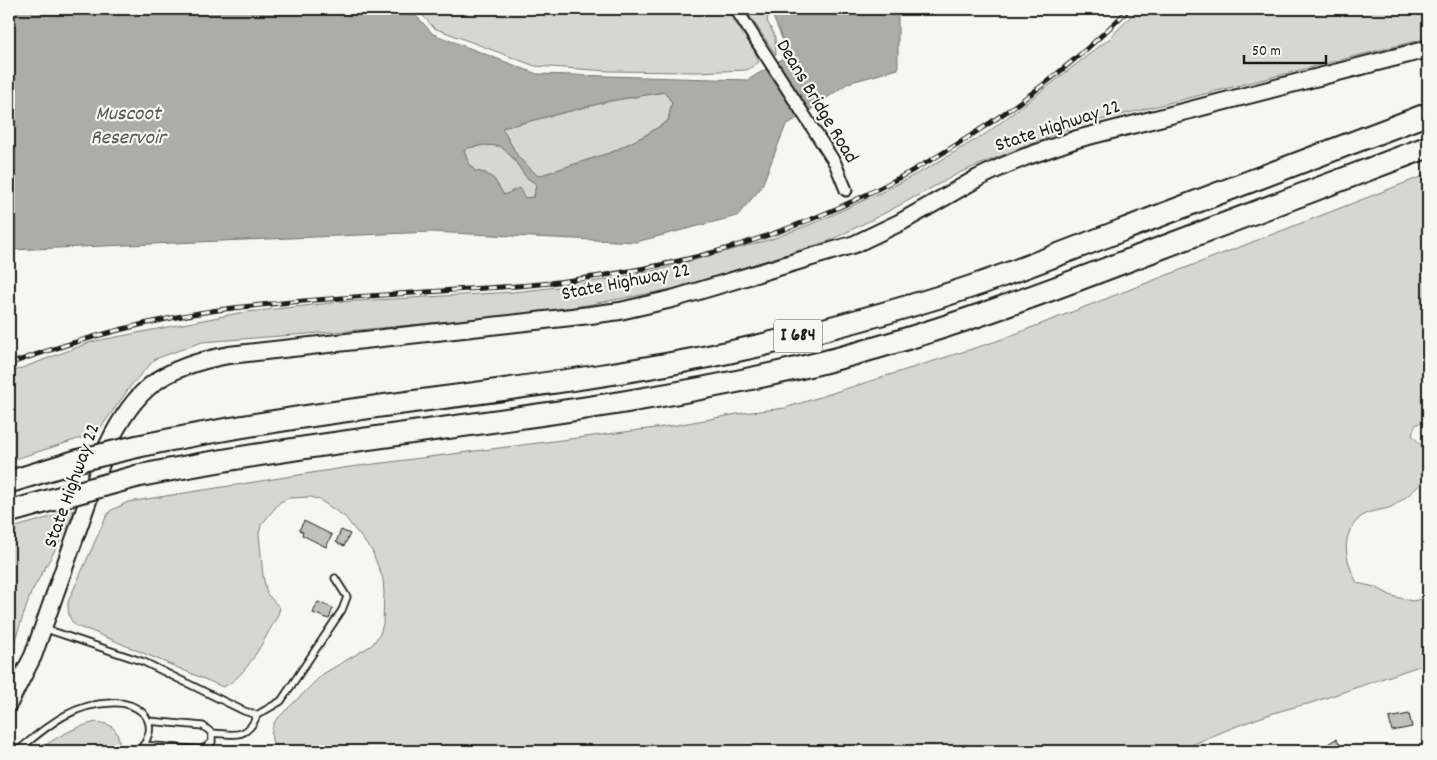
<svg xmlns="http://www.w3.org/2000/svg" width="1437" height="760" font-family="Dekko,sans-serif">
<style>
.green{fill:#d6d6d2;stroke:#797977}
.water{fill:#acaca9;stroke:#727271;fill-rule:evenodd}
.building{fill:#c0c0bd;stroke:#1c1c1c}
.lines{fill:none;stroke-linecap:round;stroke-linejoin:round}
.lane-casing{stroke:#1c1c1c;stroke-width:9}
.street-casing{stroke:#1c1c1c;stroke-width:15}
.secondary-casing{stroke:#1c1c1c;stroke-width:20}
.highway-casing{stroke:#1c1c1c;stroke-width:25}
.lane{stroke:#f6f6f2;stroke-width:5.5}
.street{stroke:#f6f6f2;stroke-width:11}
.secondary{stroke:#f6f6f2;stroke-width:16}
.highway{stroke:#f6f6f2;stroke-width:21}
.rail-casing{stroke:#1c1c1c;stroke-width:5}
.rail{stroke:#f6f6f2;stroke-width:3;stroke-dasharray:9;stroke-linecap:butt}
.highway-bridge-casing{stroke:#1c1c1c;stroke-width:25;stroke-linecap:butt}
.highway-bridge{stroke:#f6f6f2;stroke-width:21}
.labels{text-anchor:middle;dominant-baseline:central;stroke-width:4.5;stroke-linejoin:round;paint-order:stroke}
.shield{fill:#f6f6f2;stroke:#5d5d5c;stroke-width:1}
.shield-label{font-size:19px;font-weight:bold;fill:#1c1c1c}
.street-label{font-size:20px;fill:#1c1c1c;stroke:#f6f6f2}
.water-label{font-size:21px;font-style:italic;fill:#565654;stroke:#f6f6f2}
</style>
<rect width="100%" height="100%" fill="#f6f6f2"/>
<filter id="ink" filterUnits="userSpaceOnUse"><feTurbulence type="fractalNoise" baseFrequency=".02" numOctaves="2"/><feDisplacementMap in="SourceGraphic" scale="10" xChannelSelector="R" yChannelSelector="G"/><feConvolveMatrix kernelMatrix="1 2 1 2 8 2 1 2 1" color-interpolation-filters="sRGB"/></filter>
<g filter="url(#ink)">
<path class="green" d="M417,9H726L754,50L759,62L747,70L696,72L609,71L535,66L434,28Z
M745,9H769L767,21L775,37L776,55Z
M1138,9H1428V38L1073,127L961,172L885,213L829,241L679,288L581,306L516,315L359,330L202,342L155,359L132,384L97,433L9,461V373L91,342L239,313L340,302L514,292L575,285L653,271L772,239L819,221L886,190L926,169L987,133L1109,39Z
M664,92L672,102L668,121L644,136L612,152L538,176L518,157L502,128L610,101Z
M484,145L500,146L512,157L526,177L536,184L534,197L525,198L504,195L494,179L485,173L475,171L469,164L464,151L468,148Z
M1428,174V416L1415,426L1412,435C1426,451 1428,451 1428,473C1424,484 1402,501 1391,507C1382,511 1369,510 1362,516C1339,534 1345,560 1357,583L1375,587L1392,596L1412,601L1428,598V663L1311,703C1265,713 1221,732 1178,751H281C269,743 270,733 275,721L323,674L372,645L380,634L383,624L384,592L383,579L372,551L345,517L320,500L311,497L289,498L280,502L261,525L259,534L263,576L267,594L280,608L277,617C264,639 247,677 223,687L89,630C71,627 68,619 68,602L105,519L110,511L128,502L343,468L671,426L743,413L785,408L997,341Z
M75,510L60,541L31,593L9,657V529Z
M96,722C116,724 119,732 120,751H37C57,737 72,728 96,722Z"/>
<path class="water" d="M9,9H410L433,34L537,74L748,80L782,59L784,43L773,17L777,9H898V69L848,83L809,111L786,125L761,188L737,216L636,242L431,232L10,250H9ZM664,92L672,102L668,121L644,136L612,152L538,176L518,157L502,128L610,101ZM484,145L500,146L512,157L526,177L536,184L534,197L525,198L519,188L504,195L494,179L485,173L475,171L469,164L464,151L468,148Z"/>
<path class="building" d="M304,521L332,535L326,547L302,535L303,532L299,530Z
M341,530L350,534L344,546L336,542Z
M318,602L333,608L329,619L313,613Z
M1409,714L1412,727L1392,731L1389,718Z
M1336,739L1344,751H1331L1326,745Z"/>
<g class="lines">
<defs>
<path id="lane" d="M43,628L144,662L244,711L257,715C248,739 234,735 212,733
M257,715L281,701L342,610L347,597L335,578
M143,745L202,750L212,742V733L203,726L148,721
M17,751C47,727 70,704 111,703C123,702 134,705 143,713C155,726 148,739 140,751"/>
<path id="street" d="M736,9L835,163L846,190"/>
<path id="secondary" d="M9,703L33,656L107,447C135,387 163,367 229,355L590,315L620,311L672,299L855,244L901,222L978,178L1001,167L1025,157L1077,139L1428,49"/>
<path id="highway" d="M139,446C345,402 557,392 762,345C836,327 910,308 982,283C1043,261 1104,237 1164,214C1252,181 1340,148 1428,114
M138,476C364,431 596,418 820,363C931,335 1039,295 1145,254C1240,219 1334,183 1428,147
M9,482L80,460
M9,512L69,495"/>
</defs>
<use href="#lane" class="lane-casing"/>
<use href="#street" class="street-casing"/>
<use href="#secondary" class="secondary-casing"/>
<use href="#highway" class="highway-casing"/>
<use href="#lane" class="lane"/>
<use href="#street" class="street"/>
<use href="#secondary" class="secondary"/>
<use href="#highway" class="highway"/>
<defs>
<path id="rail" d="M9,364C79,339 151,319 225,309C297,300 370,296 442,291C478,288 515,287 550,283C623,274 694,261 763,237C893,194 1033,106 1129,9"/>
</defs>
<use href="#rail" class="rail-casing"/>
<use href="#rail" class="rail"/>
<defs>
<path id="highway-bridge" d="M80,460L139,446
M69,495L138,476"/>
</defs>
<use href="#highway-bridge" class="highway-bridge-casing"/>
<use href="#highway-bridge" class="highway-bridge"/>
</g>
</g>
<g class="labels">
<rect class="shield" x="774" y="319.5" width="48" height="33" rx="4"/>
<g class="shield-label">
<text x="798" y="336">I 684</text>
</g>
<g class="street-label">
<text transform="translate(816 102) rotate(59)">Deans Bridge Road</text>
<text transform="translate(1058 127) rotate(-18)">State Highway 22</text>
<text transform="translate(626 283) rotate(-11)">State Highway 22</text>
<text transform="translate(73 486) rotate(-70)">State Highway 22</text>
</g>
<g class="water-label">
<text x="128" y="115">Muscoot<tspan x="128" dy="24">Reservoir</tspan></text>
</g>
</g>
<rect width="1437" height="760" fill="none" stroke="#f6f6f2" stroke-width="30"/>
<rect x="15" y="15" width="1407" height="730" fill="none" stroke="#1c1c1c" stroke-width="2" filter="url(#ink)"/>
<path d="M1244 55v8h82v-8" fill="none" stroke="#1c1c1c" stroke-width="2.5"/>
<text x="1252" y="55" font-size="15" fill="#1c1c1c" stroke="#f6f6f2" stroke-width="4" paint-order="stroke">50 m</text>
</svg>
